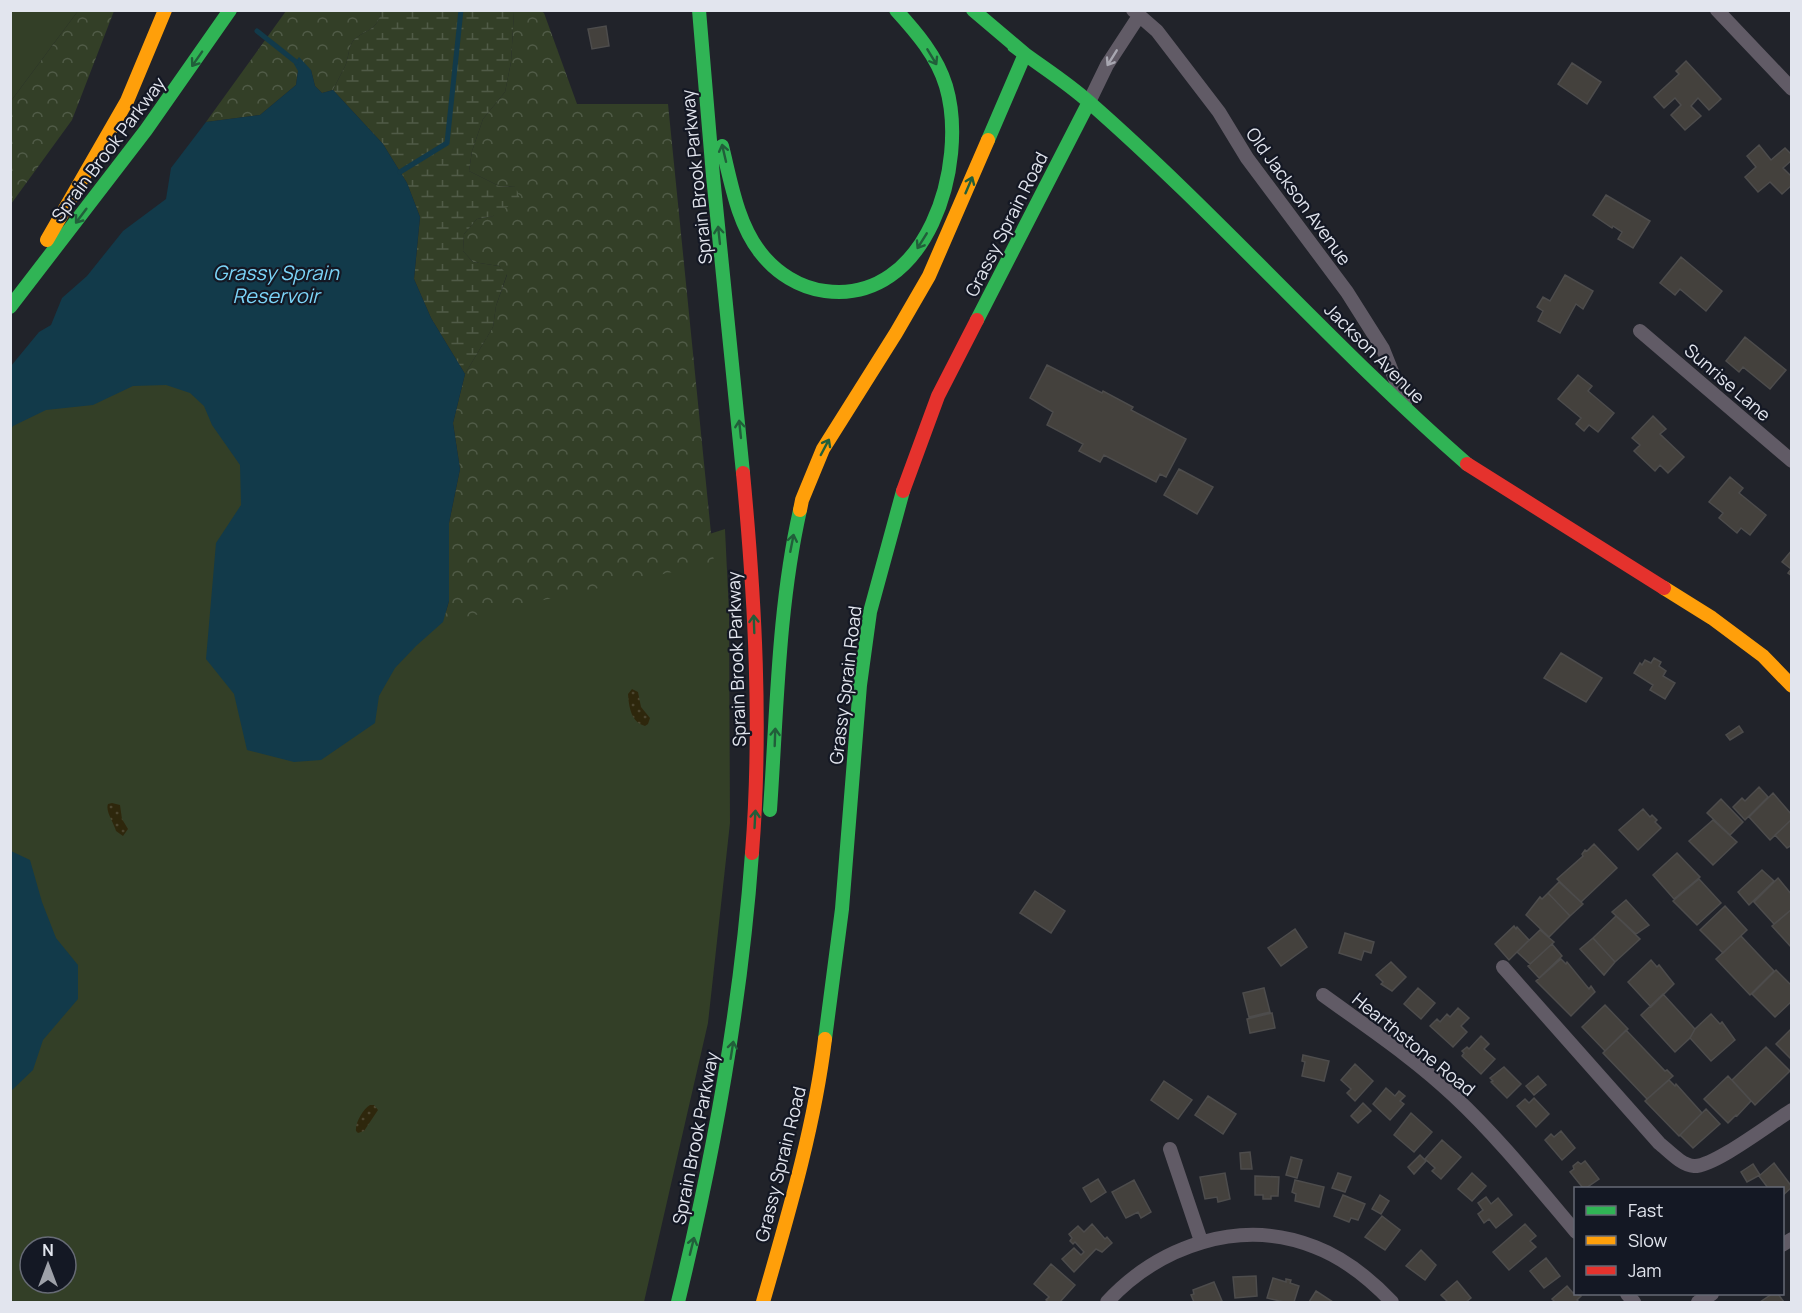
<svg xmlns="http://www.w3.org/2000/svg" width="1802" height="1313" font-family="Manrope,sans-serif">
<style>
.green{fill:#333f27;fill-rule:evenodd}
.forest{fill:url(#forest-crowns)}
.wetland{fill:url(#wetland-marsh)}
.sand{fill:url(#sand-dots)}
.water{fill:#123a4a}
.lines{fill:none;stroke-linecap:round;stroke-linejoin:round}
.stream{stroke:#123a4a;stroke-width:5}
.building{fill:#44413d;stroke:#4d4c4c;stroke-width:1.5}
.street{stroke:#615b66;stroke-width:14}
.fast{stroke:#30b455;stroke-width:14}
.slow{stroke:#ff9f0a;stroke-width:14}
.jam{stroke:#e5322d;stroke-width:14}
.oneway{stroke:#215e3a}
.oneway2{stroke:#a8a7b1}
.labels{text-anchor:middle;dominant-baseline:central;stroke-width:4.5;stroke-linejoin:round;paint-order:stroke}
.street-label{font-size:18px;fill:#e2e5ee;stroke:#141824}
.water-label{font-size:20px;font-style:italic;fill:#7cd5f9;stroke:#141824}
</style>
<defs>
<pattern id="forest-crowns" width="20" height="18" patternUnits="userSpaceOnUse" patternTransform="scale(1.5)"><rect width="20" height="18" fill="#333f27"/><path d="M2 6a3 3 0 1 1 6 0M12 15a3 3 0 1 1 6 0" fill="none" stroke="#505b47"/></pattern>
<pattern id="wetland-marsh" width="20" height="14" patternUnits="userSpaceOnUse" patternTransform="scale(1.5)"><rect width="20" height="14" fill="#333f27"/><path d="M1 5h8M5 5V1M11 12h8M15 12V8" fill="none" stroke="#505b47"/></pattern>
<pattern id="sand-dots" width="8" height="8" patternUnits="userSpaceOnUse" patternTransform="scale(1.5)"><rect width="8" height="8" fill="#2e270c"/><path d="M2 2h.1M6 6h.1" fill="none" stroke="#4c4630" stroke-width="1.8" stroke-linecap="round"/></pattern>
</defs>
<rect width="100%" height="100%" fill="#21232a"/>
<path class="green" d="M11,11H78L11,101Z
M149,363L265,401L427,613L481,607L725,529L729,612L730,823L708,1023L644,1302H11V424ZM30,1247H66V1283H30Z"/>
<path class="forest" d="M78,11H114L72,120L11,204V101Z
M286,11H381C378,32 364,29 353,41C348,48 349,56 346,64C342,73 337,81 333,90L322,93L315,86L311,70L298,71L296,85L260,115L206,122Z
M514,11H541L544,13L577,104H668L714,563L443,622L449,601V523L460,469L453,423L465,374L493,327L496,306L507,275L499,266L473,262L463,251L464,234L477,219L493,216L516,187L499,186L469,171L472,151L483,119L505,92L511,62Z"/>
<path class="wetland" d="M381,11H514L511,62L505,92L483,119L472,151L469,171L499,186L516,187L520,199L493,216L477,219L464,234L463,251L473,262L499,266L507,274L496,306L493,327L465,374L431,318L414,279L420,217L407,183L383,144L333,90C337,81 342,73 346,64C349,56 348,48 353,41C364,29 378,32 381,11Z"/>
<path class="sand" d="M632,689L638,692L641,707L650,718L648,724L645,726C631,722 629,707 628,694Z
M112,803L120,805L122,819L128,829L123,836L116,831C114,823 105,811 108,804Z
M370,1105H374L378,1110L364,1131L358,1133L356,1131C355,1123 363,1109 370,1105Z"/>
<path class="water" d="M299,57L311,70L315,86L322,93L333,90L383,144L407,183L420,217L414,279L431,318L465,374L453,423L460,469L449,523V601L443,622L416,646L395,668L379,696L375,723L321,760L294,762L247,750L234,694L206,659L216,543L241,505L240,465L212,425L204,406L190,393L166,385L133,386L93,405L46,410L13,426L11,430V366L39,332L51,325L62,298L87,276L123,231L166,199L171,168L206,122L260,115L296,85L298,71L294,64Z
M11,851L30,860L42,902L56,938L78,965V999L43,1040L33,1070L11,1091Z"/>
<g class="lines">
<path class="stream" d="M257,31L296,62
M400,172L447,143L461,10"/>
</g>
<path class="building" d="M606,26L609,46L592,49L588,29Z
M1686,61L1721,99L1709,110L1698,98L1691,106L1701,116L1685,130L1671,115L1681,105L1675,98L1664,108L1654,97L1679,74L1676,71Z
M1572,63L1601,82L1587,104L1558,84Z
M1759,145L1771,160L1785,148L1792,155V160L1783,168L1792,177V185L1782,194L1770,182L1758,192L1745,177L1756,167L1747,156Z
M1606,195L1650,221L1633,248L1618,239L1622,232L1613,226L1612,228L1593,215Z
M1681,257L1722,291L1706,311L1680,289L1675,295L1660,283Z
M1565,275L1593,291L1583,309L1576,304L1560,333L1538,321L1543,311L1537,307L1543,297L1550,301Z
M1745,337L1786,370L1770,389L1743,367L1739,372L1726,361Z
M1047,365L1102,393L1103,391L1133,407L1131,410L1186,439L1166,477L1160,474L1156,482L1104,455L1100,462L1079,451L1083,444L1047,425L1053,412L1030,398Z
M1578,375L1592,386L1588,391L1614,413L1598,432L1589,425L1584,431L1576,424L1581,418L1558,399Z
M1653,416L1666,429L1660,434L1684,457L1668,473L1660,465L1655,471L1634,451L1640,445L1632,438Z
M1179,469L1213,487L1197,514L1164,495Z
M1730,477L1743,488L1739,493L1766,515L1750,535L1741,528L1737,533L1719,518L1723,513L1709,502Z
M1792,550V576L1788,573L1791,569L1782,562Z
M1561,653L1602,678L1586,702L1544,678Z
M1654,658L1661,662L1659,666L1666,671L1663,676L1675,683L1665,699L1650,690L1653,685L1634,673L1640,663L1642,665L1645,660L1651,663Z
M1739,726L1743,732L1730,740L1726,735Z
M1759,787L1768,797L1745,820L1733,807L1742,798L1745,801Z
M1773,793L1792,815V819L1770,840L1749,817Z
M1721,799L1743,822L1730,835L1707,813Z
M1643,809L1650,817L1652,815L1657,820L1655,822L1661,828L1638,850L1619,830Z
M1792,819V845L1787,848L1775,835Z
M1713,820L1737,842L1713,865L1689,841Z
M1594,844L1617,868L1581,902L1557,879L1583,856L1582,854L1585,850L1587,851Z
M1677,853L1700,877L1674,899L1653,875Z
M1762,870L1774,881L1749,905L1738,892Z
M1778,878L1792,895V909L1774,924L1754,902Z
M1699,879L1721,903L1697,925L1673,901Z
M1559,882L1583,904L1570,916L1548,893Z
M1035,891L1065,911L1051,933L1020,913Z
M1548,893L1570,916L1549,937L1526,915L1540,897L1542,899Z
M1626,900L1649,925L1636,934L1612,912Z
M1725,906L1747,930L1723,953L1700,930Z
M1792,909V948L1772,926Z
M1616,916L1640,939L1615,962L1593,938Z
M1514,926L1516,929L1517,927L1529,940L1509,960L1495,944Z
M1295,929L1307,947L1281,966L1268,948Z
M1540,930L1554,942L1530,964L1517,952Z
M1345,933L1374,942L1371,953L1364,951L1361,960L1339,953Z
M1741,936L1774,971L1750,995L1716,959Z
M1593,938L1615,962L1604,975L1580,949Z
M1552,944L1562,956L1539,978L1528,966Z
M1561,959L1566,964L1567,962L1589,989L1591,986L1595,992L1571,1016L1536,981Z
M1651,960L1657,967L1659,965L1674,984L1651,1007L1628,982Z
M1391,962L1406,977L1392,991L1381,984L1383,982L1376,975Z
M1776,970L1792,986V1001L1775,1017L1752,994Z
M1264,988L1270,1012L1249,1017L1243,993Z
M1418,988L1435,1003L1421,1019L1404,1004Z
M1663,994L1695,1029L1690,1038L1675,1052L1641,1015Z
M1605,1005L1628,1029L1605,1051L1582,1027Z
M1458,1008L1469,1018L1461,1026L1467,1032L1453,1047L1430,1026L1437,1019L1440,1022L1447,1014L1450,1017Z
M1272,1013L1275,1028L1250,1033L1247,1019Z
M1711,1014L1720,1024L1722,1022L1735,1040L1711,1061L1690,1038L1695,1029Z
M1792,1028V1060L1776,1044Z
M1626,1030L1665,1071L1667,1070L1673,1076L1647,1099L1603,1053Z
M1481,1036L1489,1044L1484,1049L1495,1059L1481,1074L1462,1056L1464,1053L1462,1051L1467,1047L1469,1049Z
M1766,1047L1790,1071L1755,1105L1732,1080Z
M1303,1055L1329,1061L1324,1081L1302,1076L1305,1062L1302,1061Z
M1355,1064L1373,1081L1355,1101L1347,1093L1351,1089L1341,1080Z
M1504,1067L1521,1084L1507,1098L1491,1082L1493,1081L1490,1078Z
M1538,1076L1546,1085L1534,1095L1526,1086Z
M1728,1076L1751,1101L1737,1116L1736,1115L1728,1123L1704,1099Z
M1669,1080L1675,1086L1676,1084L1702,1113L1679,1136L1645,1101Z
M1164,1081L1192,1100L1178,1119L1151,1100Z
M1386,1088L1395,1096L1399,1091L1405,1096L1400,1101L1404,1104L1390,1120L1373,1104Z
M1208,1096L1236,1114L1223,1134L1195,1115Z
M1534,1098L1549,1114L1536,1127L1517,1106L1525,1099L1529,1103Z
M1363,1103L1371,1111L1358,1123L1351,1116Z
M1706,1109L1720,1124L1693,1148L1680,1135Z
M1411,1113L1432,1132L1414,1152L1394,1135Z
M1561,1131L1575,1148L1562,1160L1545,1140L1551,1134L1554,1137Z
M1442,1140L1461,1157L1441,1179L1432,1171L1435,1168L1425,1159Z
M1250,1152L1252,1169H1241L1240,1153Z
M1420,1155L1426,1161L1414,1174L1408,1167Z
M1291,1157L1302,1160L1297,1178L1286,1175Z
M1585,1161L1599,1179L1586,1188H1583L1570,1172L1574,1169L1573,1166L1578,1162L1581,1164Z
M1774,1163L1792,1187L1782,1196V1188H1768L1759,1176Z
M1753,1164L1760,1175L1747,1182L1741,1172Z
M1225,1173L1230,1199L1218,1202L1217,1197L1205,1199L1200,1177Z
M1338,1173L1351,1177L1345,1192L1332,1188Z
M1472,1173L1486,1186L1472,1201L1458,1189Z
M1255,1176L1279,1177L1278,1196H1271V1199H1263V1195H1255Z
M1098,1179L1106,1192L1091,1202L1083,1188Z
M1134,1180L1151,1212L1141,1218L1138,1212L1126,1218L1112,1192Z
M1295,1180L1324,1187L1319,1207L1295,1201L1296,1194L1292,1192Z
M1343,1195L1365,1204L1358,1220L1351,1218L1349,1222L1334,1216Z
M1380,1195L1389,1201L1381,1214L1372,1209Z
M1486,1197L1491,1204L1498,1198L1512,1215L1496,1228L1489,1219L1484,1223L1478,1214L1483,1210L1478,1203Z
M1382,1216L1400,1230L1385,1250L1365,1237Z
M1092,1224L1105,1239L1107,1237L1112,1243L1102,1252L1096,1249L1074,1272L1062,1259L1074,1248L1081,1255L1084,1252L1075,1242L1073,1244L1070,1241L1072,1238L1069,1234L1078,1226L1084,1232Z
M1525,1224L1536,1236L1530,1241L1536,1247L1509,1270L1493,1252Z
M1421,1250L1436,1265L1425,1280L1406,1266Z
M1546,1258L1560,1276L1544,1288L1530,1271Z
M1051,1264L1075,1285L1060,1302H1049L1046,1300L1049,1297L1034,1284Z
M1256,1276L1257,1296L1235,1298L1233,1277Z
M1273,1278L1286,1282V1279L1291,1280L1290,1283L1299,1286L1294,1302H1284L1267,1298Z
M1457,1281L1471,1298L1466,1302H1448L1441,1295Z
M1214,1282L1222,1301L1217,1302H1194L1191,1295L1194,1294L1193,1290Z
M1567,1286L1573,1293L1576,1291V1294L1581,1296L1577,1300L1579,1302H1555L1552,1299Z
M1316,1291L1333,1302H1309Z
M1772,1294H1778L1784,1302H1760Z"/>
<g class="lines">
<path class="street" d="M1133,10L1157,31L1219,112L1247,158L1347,292L1383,349L1405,404
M1717,10L1792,89
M1089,102L1107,65L1139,16
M1640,331L1792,461
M1503,967L1659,1143C1669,1151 1681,1165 1694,1166C1714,1167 1772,1122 1792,1110
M1323,995C1367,1027 1414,1058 1454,1096C1498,1137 1537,1186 1576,1232
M1170,1149L1201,1241
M1782,1245L1792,1239
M1627,1294L1634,1302
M1107,1302C1159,1246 1240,1217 1315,1247C1344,1258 1371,1280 1392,1302
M1698,1302L1712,1294"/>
<path class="fast" d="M699,10L713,176L743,473
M973,10L1025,54L988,140
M1014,46C1039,65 1067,82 1090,103C1221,218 1336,350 1467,464
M722,146C731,182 737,222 760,252C776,273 800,288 825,291C927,305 969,164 946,86C937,56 916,32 896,10
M10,307L146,130L230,10
M977,320L1089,102
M770,810C777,710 778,608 800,510
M825,1039L842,909L860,685L870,612L903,491
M678,1302C714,1154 741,1005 752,853"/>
<path class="slow" d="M47,240L127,101L165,10
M800,510L802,500L823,449L896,333L929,276L988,140
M1664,588L1712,618L1763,656L1792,686
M763,1302C788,1215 814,1129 825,1039"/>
<path class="jam" d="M1467,464L1664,588
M743,473C755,599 762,727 752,853
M903,491L938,396L977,320"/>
</g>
<defs><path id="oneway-shaft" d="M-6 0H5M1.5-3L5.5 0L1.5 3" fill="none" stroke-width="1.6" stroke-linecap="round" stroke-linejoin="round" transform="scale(1.5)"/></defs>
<g class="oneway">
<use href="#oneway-shaft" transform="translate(932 57) rotate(59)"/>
<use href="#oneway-shaft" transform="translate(197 59) rotate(125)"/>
<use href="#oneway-shaft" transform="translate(724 153) rotate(-103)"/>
<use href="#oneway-shaft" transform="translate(969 185) rotate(-67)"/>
<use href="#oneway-shaft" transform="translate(81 216) rotate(127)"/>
<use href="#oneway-shaft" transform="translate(719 235) rotate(-96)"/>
<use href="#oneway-shaft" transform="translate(922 241) rotate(122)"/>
<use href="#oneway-shaft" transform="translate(740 429) rotate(-96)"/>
<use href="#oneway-shaft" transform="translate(825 447) rotate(-62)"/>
<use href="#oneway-shaft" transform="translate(792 543) rotate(-79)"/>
<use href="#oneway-shaft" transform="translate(754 624) rotate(-92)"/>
<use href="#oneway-shaft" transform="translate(775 737) rotate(-88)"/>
<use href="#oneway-shaft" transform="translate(755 819) rotate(-87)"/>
<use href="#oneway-shaft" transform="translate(732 1050) rotate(-81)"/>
<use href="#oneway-shaft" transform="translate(692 1246) rotate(-76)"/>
</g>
<use class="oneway2" href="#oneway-shaft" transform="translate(1112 58) rotate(122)"/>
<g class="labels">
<g class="street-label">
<text transform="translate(108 149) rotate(-53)">Sprain Brook Parkway</text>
<text transform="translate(696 177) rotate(-96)">Sprain Brook Parkway</text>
<text transform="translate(1299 196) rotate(54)">Old Jackson Avenue</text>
<text transform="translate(1006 224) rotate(-63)">Grassy Sprain Road</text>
<text transform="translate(1375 353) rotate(45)">Jackson Avenue</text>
<text transform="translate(1728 382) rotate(41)">Sunrise Lane</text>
<text transform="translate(736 659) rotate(-92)">Sprain Brook Parkway</text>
<text transform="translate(845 685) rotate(-83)">Grassy Sprain Road</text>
<text transform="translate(1414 1044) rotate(39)">Hearthstone Road</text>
<text transform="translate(695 1138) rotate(-79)">Sprain Brook Parkway</text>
<text transform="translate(780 1164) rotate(-76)">Grassy Sprain Road</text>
</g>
<g class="water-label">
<text x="276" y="272">Grassy Sprain<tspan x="276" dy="23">Reservoir</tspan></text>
</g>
</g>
<rect width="1802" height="1313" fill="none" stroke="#e2e5ee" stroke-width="24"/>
<rect x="1574" y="1187" width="210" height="108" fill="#141824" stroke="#666a75" stroke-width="1.5"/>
<rect x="1586" y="1206" width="30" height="9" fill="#30b455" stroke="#666a75" stroke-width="1.5"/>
<text x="1628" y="1217" font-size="18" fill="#e2e5ee">Fast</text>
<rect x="1586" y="1236" width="30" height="9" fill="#ff9f0a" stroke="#666a75" stroke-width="1.5"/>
<text x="1628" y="1247" font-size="18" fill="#e2e5ee">Slow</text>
<rect x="1586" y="1266" width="30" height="9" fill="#e5322d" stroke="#666a75" stroke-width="1.5"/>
<text x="1628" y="1277" font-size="18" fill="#e2e5ee">Jam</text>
<g transform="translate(48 1265)"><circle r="28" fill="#141824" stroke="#666a75" stroke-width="1.5"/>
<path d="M0-4.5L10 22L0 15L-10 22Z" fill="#9ea1a9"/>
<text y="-9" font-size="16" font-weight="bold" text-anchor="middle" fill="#e2e5ee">N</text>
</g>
</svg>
